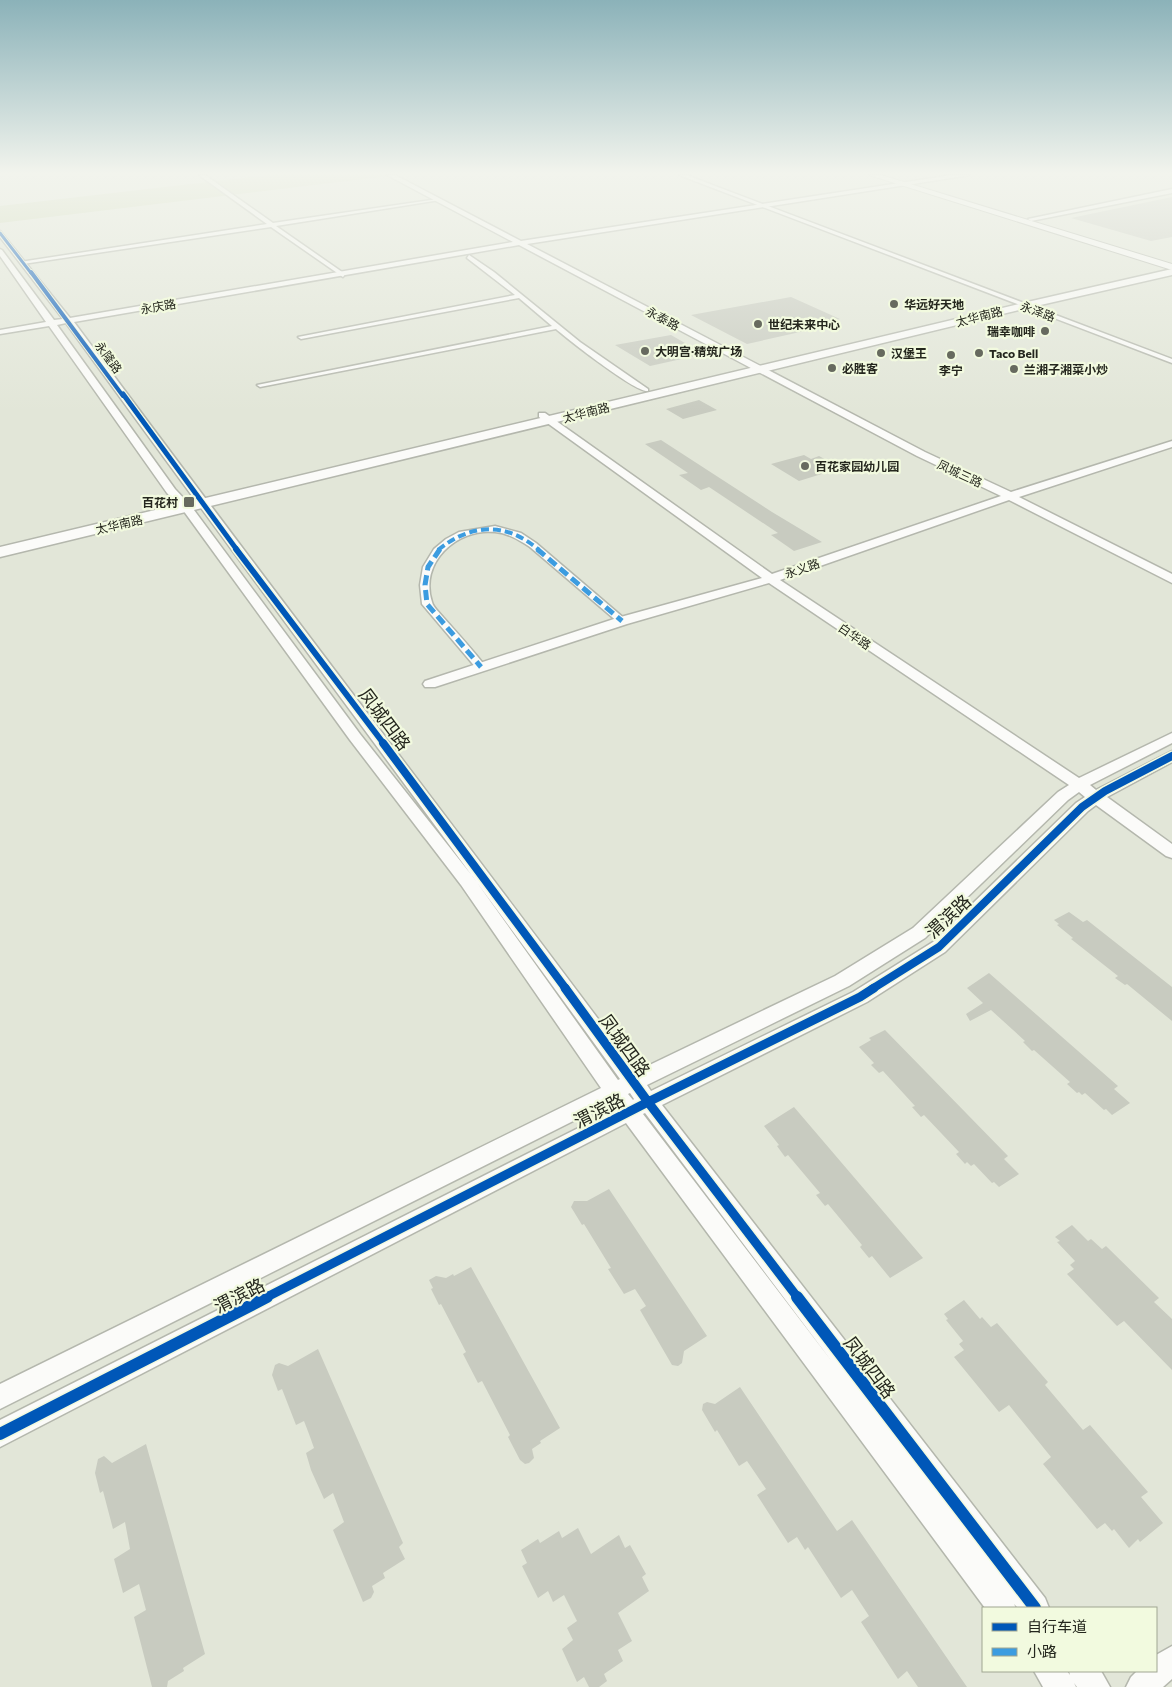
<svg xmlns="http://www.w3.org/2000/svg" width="1172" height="1687" font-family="Commissioner,'Noto Sans SC',sans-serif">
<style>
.green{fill:#cdd7b3}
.building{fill:#c8cbc0}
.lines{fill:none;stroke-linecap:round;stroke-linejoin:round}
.minor-casing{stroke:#b4b7ad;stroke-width:3}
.tertiary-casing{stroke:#b4b7ad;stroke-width:3}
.secondary-casing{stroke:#b4b7ad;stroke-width:2}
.primary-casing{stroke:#b4b7ad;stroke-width:3}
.minor{fill:#fbfbf9;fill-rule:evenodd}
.tertiary{fill:#fbfbf9;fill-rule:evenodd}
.secondary{fill:#fbfbf9;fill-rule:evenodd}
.primary{fill:#fbfbf9;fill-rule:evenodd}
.quiet-far1{stroke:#3c9ce0;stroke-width:4;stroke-dasharray:8 4;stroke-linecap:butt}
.quiet{stroke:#3c9ce0;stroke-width:5;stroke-dasharray:10 5;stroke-linecap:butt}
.cycleway-far6-casing{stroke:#f2fadf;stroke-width:4.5}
.cycleway-far5-casing{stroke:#f2fadf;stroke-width:5.5}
.cycleway-far4-casing{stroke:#f2fadf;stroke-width:7}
.cycleway-far3-casing{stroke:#f2fadf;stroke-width:9}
.cycleway-far2-casing{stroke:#f2fadf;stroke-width:11}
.cycleway-far1-casing{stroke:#f2fadf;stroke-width:12}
.cycleway-casing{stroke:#f2fadf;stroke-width:15}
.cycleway-far6{stroke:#0057b8;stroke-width:3}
.cycleway-far5{stroke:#0057b8;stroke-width:4}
.cycleway-far4{stroke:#0057b8;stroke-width:5}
.cycleway-far3{stroke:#0057b8;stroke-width:6}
.cycleway-far2{stroke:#0057b8;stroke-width:8}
.cycleway-far1{stroke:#0057b8;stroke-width:9}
.cycleway{stroke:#0057b8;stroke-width:12}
.poi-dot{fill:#676a5f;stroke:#f2fadf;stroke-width:2}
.labels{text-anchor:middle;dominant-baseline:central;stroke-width:4.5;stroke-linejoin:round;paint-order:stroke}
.far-poi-label{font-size:12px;font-weight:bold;fill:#25271e;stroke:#f2fadf;text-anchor:start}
.far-street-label{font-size:12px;fill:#25271e;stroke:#f2fadf}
.near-street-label{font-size:18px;fill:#25271e;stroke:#f2fadf}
</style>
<rect width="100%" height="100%" fill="#e2e6d8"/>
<path class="green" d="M269,175H397L0,223V206Z"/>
<path class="building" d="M1172,197V237L1151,241L1071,218Z
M791,297L840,319L810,325L815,328L807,329L809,330L747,344L691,315Z
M671,335L704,354L650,366L615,345Z
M699,400L717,410L683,419L666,409Z
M661,440L772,512L822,542L794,551L771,535L778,533L709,487L701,490L679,475L688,473L645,444Z
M804,455L811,459L819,456L841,468L799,481L771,464Z
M1069,912L1083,922L1087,920L1172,987V1021L1127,984L1125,985L1115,978L1118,976L1071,939L1073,938L1057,925L1059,924L1054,920Z
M989,973L1118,1086L1114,1089L1130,1103L1112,1115L1106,1109L1104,1110L1085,1093L1082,1095L1079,1092L1077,1093L1067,1084L1070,1082L1034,1050L1032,1051L1023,1042L1025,1041L991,1010L970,1021L966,1014L983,1003L967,988Z
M885,1030L1008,1156L1004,1159L1019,1174L999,1187L994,1182L992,1183L974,1164L971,1166L967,1162L965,1164L956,1154L959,1152L924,1115L921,1117L912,1107L915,1106L883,1071L879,1073L871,1065L874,1063L859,1047L871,1040L869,1038Z
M794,1107L923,1258L890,1278L872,1256L869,1258L860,1247L862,1245L828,1204L825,1206L816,1195L820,1193L788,1155L785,1157L777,1146L779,1145L764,1126Z
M609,1189L707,1336L684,1351L682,1363L678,1366L672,1365L640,1310L646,1306L635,1289L624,1294L608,1269L611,1268L584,1224L582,1225L571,1207L574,1201H587Z
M1072,1225L1088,1241L1091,1239L1102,1249L1106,1246L1159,1298L1154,1302L1172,1319V1370L1124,1321L1117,1326L1067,1274L1074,1269L1070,1265L1075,1261L1057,1242L1060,1241L1055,1237Z
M471,1267L560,1428L540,1441L541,1443L532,1449L534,1458L529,1463L525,1464L520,1460L508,1437L510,1435L482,1381L478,1383L463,1354L466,1352L441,1304L439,1305L431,1289L433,1288L429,1280L436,1276L446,1278L453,1274L454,1276Z
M964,1300L980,1319L982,1317L991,1327L997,1323L1048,1382L1045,1385L1083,1430L1090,1425L1148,1492L1141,1497L1163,1523L1140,1542L1138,1539L1129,1548L1114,1529L1112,1531L1105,1523L1097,1529L1043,1464L1051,1457L1009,1405L999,1412L954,1357L964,1350L959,1344L963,1341L946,1320L948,1319L944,1314Z
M318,1349L403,1543L399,1547L405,1559L383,1573L385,1578L372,1586L374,1592L371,1598L363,1602L333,1530L344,1522L333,1493L324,1499L311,1470L306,1453L314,1448L309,1434L304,1421L296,1425L282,1389L278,1391L272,1375L275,1365L279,1363L288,1366Z
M740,1387L837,1531L852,1520L967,1687H918L907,1671L898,1679L861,1622L869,1616L852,1590L841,1598L808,1547L805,1550L797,1537L788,1543L757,1495L766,1489L747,1461L739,1466L717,1430L715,1432L702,1410L703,1404L707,1402L715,1404Z
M146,1444L205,1654L183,1668L184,1671L168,1681L167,1687H152L134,1617L146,1610L139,1584L123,1593L114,1559L130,1549L125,1522L113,1529L103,1491L100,1493L95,1473L98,1459L104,1456L112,1463Z
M578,1528L591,1554L619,1535L625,1548L630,1545L646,1574L642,1577L649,1591L618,1613L632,1641L618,1650L623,1661L604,1674L607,1681L599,1687H589L584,1677L577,1682L562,1649L573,1640L567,1628L577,1621L564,1595L553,1602L548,1591L538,1598L522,1566L527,1563L521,1550L538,1539L540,1543L559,1531L562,1538Z"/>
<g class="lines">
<defs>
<path id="minor" d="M205,175L273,223L438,199L440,200L276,226L345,274L343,277L271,227L23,264L20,262L267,224L199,175Z
M679,175H686L1172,359V363Z
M469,255L494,272L580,342L648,389V391C636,393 569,340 556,329L260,387L257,385L552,326L519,298L301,339L298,337L515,295L467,258Z
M495,526L521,533L536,543L625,619V623H619L530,547C519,540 508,533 495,532C456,528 419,563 432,602C433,607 440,613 443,617C458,634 473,650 486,667L485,669H477L422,604L420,585L423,567L434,549L446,539L459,532Z"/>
<path id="tertiary" d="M387,175H395L521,241L952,175H970L527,244L925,452L1011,492L1172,441V447L1019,497L1172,574V583L1009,500L780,580L1079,778L1172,733V743L1090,785L1096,790L1172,751V762L1107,797L1172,844V858L1166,856L1096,805L1088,811L945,952L867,1002L662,1105L1045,1598L1049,1608H1018L1014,1604L1016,1608H985L626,1123L0,1447V1420L616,1109L611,1102L0,1409V1384L601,1088L461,885L350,740L183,510L167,493L49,326L0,334V330L46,322L0,256V249L2,250L54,320L63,319L0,237V231L70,318L513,242ZM519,245L917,456L1001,496L772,574L545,413H539V417L762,578L617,618L425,681L423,684L425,687H435L627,624L769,583L1069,785L1058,792L913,928L835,976L637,1071C450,820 259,573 74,322ZM66,323C249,576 437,825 620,1079L618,1080L473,877L360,734L191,506L175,489L57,325ZM1079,792L1085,797L1076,803L933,942L853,992L651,1091L647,1085L849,986L925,938L1068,800ZM630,1093L634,1099L633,1100L628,1094ZM645,1113L833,1363L643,1114Z
M1172,189V193L1031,221L1028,219Z
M1172,1646V1679L1163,1687H1126L1131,1677L1137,1671H1156V1655Z
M1034,1671H1067L1070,1675L1069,1671H1101L1110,1687H1077L1074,1683L1076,1687H1043Z"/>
<path id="secondary" d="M869,175H881L1172,264V270Z"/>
<path id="primary" d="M1172,269V275L1023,309L0,557V547L1023,303Z"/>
</defs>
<use href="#minor" class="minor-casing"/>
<use href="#tertiary" class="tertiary-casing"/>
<use href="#secondary" class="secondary-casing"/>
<use href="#primary" class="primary-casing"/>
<use href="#minor" class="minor"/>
<use href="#tertiary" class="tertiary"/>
<use href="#secondary" class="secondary"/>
<use href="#primary" class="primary"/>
<path class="quiet-far1" d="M438,550C471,523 507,522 539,550"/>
<path class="quiet" d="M440,549L428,567L425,585L427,604L481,667
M537,549L622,621"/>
<defs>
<path id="cycleway-far6" d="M0,233L31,273"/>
<path id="cycleway-far5" d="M31,272L123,396"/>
<path id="cycleway-far4" d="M123,394L237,550"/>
<path id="cycleway-far3" d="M236,549L384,744"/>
<path id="cycleway-far2" d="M383,743L566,989
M872,989L939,947L1082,807L1105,791L1172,756"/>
<path id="cycleway-far1" d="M565,988L648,1102L798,1298
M265,1298L648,1102L860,997L874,988"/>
<path id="cycleway" d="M797,1297L1035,1608
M0,1434L267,1297"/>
</defs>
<use href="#cycleway-far6" class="cycleway-far6-casing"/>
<use href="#cycleway-far5" class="cycleway-far5-casing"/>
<use href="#cycleway-far4" class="cycleway-far4-casing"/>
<use href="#cycleway-far3" class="cycleway-far3-casing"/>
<use href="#cycleway-far2" class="cycleway-far2-casing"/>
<use href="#cycleway-far1" class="cycleway-far1-casing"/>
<use href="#cycleway" class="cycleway-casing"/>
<use href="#cycleway-far6" class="cycleway-far6"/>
<use href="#cycleway-far5" class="cycleway-far5"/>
<use href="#cycleway-far4" class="cycleway-far4"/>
<use href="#cycleway-far3" class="cycleway-far3"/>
<use href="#cycleway-far2" class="cycleway-far2"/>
<use href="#cycleway-far1" class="cycleway-far1"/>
<use href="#cycleway" class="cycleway"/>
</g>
<linearGradient id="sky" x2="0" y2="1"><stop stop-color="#8bb2b9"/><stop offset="0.42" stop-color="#f2f4ed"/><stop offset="1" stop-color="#f2f4ed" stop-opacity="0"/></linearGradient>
<rect width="1172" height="412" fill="url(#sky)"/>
<g class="poi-dot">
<circle cx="894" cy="304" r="5"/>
<circle cx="758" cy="324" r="5"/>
<circle cx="1045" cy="331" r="5"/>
<circle cx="645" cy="351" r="5"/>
<circle cx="881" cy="353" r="5"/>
<circle cx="979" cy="353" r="5"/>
<circle cx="951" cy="355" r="5"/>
<circle cx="832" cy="368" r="5"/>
<circle cx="1014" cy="369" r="5"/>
<circle cx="805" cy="466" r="5"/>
<rect x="183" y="496" width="12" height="12" rx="2.5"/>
</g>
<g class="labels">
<g class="far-poi-label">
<text x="904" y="304">华远好天地</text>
<text x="768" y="324">世纪未来中心</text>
<text x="1035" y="331" text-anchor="end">瑞幸咖啡</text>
<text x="655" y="351">大明宫·精筑广场</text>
<text x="891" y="353">汉堡王</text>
<text x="989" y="353">Taco Bell</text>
<text x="842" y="368">必胜客</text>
<text x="1024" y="369">兰湘子湘菜小炒</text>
<text x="951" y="370" text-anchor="middle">李宁</text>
<text x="815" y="466">百花家园幼儿园</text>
<text x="178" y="502" text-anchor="end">百花村</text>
</g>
<g class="far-street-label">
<text transform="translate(158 306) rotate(-10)">永庆路</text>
<text transform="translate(1038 311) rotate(20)">永泽路</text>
<text transform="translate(979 316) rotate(-14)">太华南路</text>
<text transform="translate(663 318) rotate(28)">永泰路</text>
<text transform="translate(109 357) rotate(54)">永隆路</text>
<text transform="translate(586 412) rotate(-14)">太华南路</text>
<text transform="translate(960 473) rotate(25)">凤城三路</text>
<text transform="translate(119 524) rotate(-13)">太华南路</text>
<text transform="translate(802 568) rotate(-19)">永义路</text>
<text transform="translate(855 636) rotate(34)">白华路</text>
</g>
<g class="near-street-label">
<text transform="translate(385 719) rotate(53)">凤城四路</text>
<text transform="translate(948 916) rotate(-43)">渭滨路</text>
<text transform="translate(625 1045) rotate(54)">凤城四路</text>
<text transform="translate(599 1110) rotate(-27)">渭滨路</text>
<text transform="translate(239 1295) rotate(-27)">渭滨路</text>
<text transform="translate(870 1367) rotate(53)">凤城四路</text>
</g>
</g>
<rect x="982" y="1607" width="175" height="65" fill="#f2fadf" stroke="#a0a692"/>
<rect x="992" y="1623" width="25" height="8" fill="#0057b8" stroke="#a0a692"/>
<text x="1027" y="1632" font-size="15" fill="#25271e">自行车道</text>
<rect x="992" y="1648" width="25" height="8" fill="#3c9ce0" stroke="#a0a692"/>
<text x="1027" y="1657" font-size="15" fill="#25271e">小路</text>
</svg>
